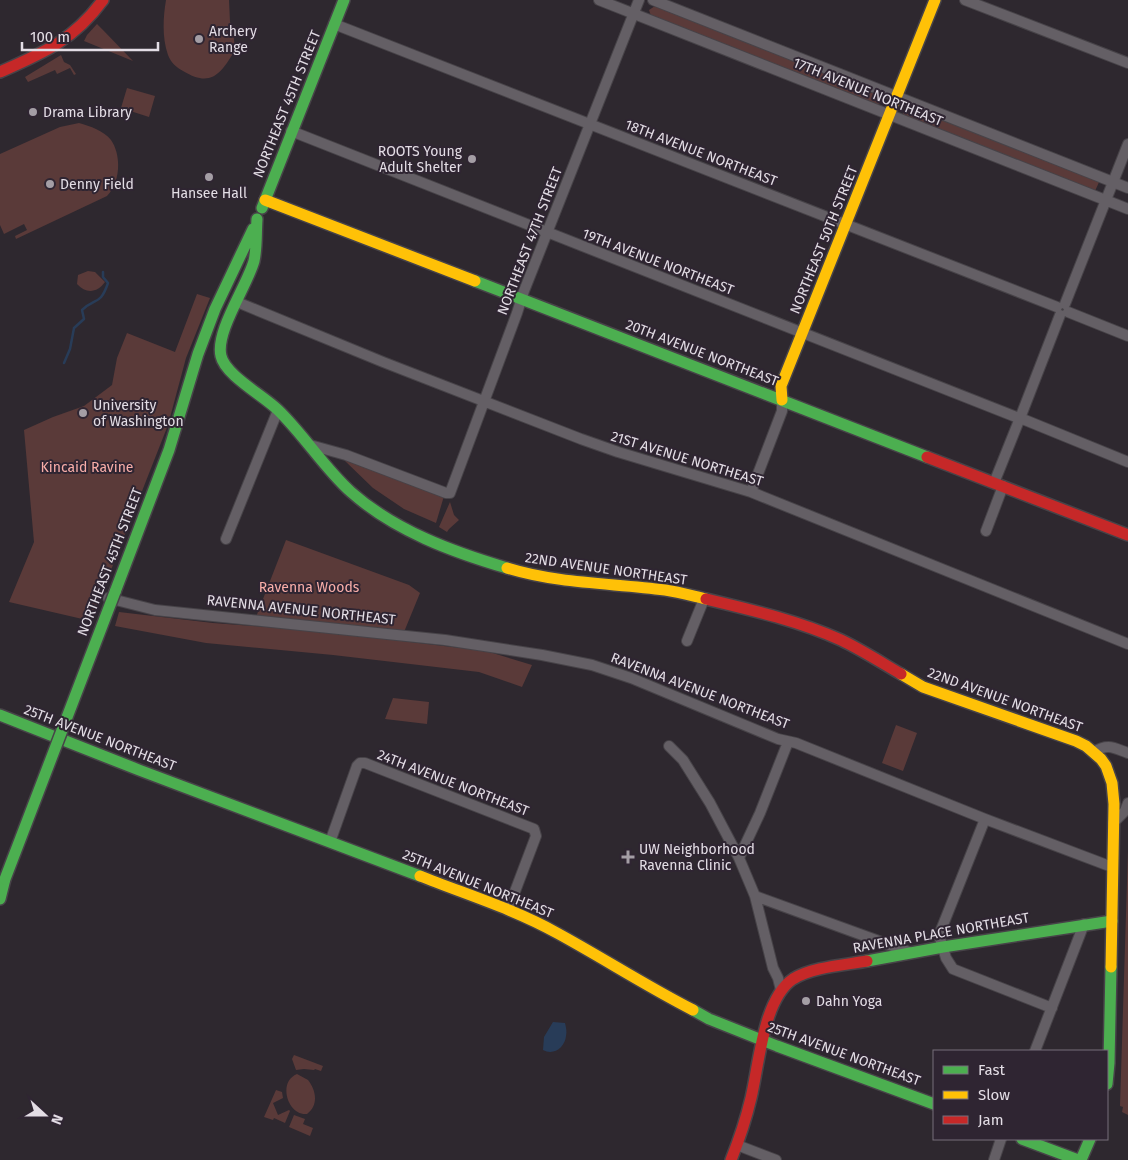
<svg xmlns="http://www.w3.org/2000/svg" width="1128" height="1160" font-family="'Fira Sans',sans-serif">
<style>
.green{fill:#5a3a39}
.water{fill:#283c58}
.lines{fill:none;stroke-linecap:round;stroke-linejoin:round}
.stream{stroke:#283c58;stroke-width:2.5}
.street-casing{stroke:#474348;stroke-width:12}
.fast-casing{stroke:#474348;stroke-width:14}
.slow-casing{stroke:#474348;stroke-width:14}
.jam-casing{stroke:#474348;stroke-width:14}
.street{stroke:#645f65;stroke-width:10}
.fast{stroke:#4caf50;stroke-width:11}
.slow{stroke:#ffc107;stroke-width:11}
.jam{stroke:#c62828;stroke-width:11}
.fast-bridge-casing{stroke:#474348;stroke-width:14;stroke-linecap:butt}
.fast-bridge{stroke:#4caf50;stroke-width:11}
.poi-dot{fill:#a49ea5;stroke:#2f2532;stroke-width:2}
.labels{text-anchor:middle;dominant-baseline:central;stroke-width:4;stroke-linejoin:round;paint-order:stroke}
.poi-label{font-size:14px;fill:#e3dde5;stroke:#2f2532;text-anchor:start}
.street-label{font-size:14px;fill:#e3dde5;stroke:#2f2532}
.park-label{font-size:14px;fill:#f9aea9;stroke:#2f2532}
</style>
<rect width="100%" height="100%" fill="#2e282f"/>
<path class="green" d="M166,0H229L230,22L233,29L235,50C221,74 211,88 183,71C176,67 171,63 168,55C162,38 163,18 166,0Z
M655,6L878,94L881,97V102L878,105L651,16L649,10Z
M97,24L102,29L133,61L84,41L87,35Z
M61,55L64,62L70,65L76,74L74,75L70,68L57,74L55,70L28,82L25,77Z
M127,88L155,96L149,117L121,108Z
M907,105L1100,180L1095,191L902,116Z
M79,123C90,126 104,131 111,140C122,156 120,183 107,196L16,239L15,236L27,230L24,224L4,234L0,225V154L60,127Z
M88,271L95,272L105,282C97,293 86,294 77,284L78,275Z
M197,294L210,298L186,358L168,425L91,621L9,602L34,542L24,430L53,417L84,406L112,385L117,358L127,333L175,352Z
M344,460L444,496L436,523L404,509L373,488Z
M450,502L454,515L459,520L449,529L447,532L439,527Z
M286,540L409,585L420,593L404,632L256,617Z
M119,612L213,623L318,631L486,651L532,665L522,687L479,672L333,655L206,643L115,626Z
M393,698L429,702L427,724L385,719Z
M896,725L917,733L903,771L882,763Z
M1128,850V1115L1122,1112L1123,1107L1120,1106Z
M294,1055L323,1066L321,1071L315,1069L314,1070L304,1069L296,1070L292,1059Z
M297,1074L308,1080C316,1090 319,1105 307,1114C288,1116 277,1082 297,1074Z
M276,1090L282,1092L283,1098L273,1103L278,1115L289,1110L290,1111L285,1123L274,1118L273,1120L264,1117Z
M294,1115L305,1119L303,1124L313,1128L310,1136L289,1127Z"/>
<path class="water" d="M553,1022L565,1023C566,1027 567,1032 566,1036C565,1047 554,1056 543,1050L544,1037Z"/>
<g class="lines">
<path class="stream" d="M64,363L70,349L74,328L84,319L82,310C96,297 100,306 108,283L103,277V272"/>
<defs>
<path id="street" d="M599,0L1128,209
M653,0L1128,188
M965,0L1128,63
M334,24L1057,307
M291,131L1016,417
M237,302L383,362L581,439L618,452L751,492L1128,644
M1065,304L1128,144
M1068,312L1128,336
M1022,413L1060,315
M1025,420L1128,462
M310,445L346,455L446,493H450L517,313L524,291L639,0
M994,483L1018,423
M751,492L782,411V400
M986,531L1003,486
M226,539L278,410
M108,598L155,610L445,640L542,655L592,665L631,678L778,739L796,743L985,819L1112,867
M687,641L704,599
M669,746L683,760L710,803L739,858L755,896L773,968L778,978L781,990
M1094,752C1108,743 1114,748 1128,753
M985,819L939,935L946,958L953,969L1052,1008
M1113,823L1125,811L1128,803
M330,842L357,766L360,763H365L534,829L536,836L508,910
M739,858L760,813L788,742
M755,896L909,952
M1035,1051L1084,924
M737,1145L776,1160
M994,1160L1001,1139"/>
<path id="fast" d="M262,208L344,0
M257,219C256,232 257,248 254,261C247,286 215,332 221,356C225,375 264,396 278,410C304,435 325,469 351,492C395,531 453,552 507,568
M475,281L927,457
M115,592L169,450L198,354L215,309L253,229
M0,715L139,770L420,876
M0,899L5,879
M867,961L943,947L1112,921
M693,1010L709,1019L777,1046L934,1104
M1107,1084L1109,1063L1111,967
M1022,1139L1078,1160
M1081,1160L1090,1139"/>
<path id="slow" d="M265,200L475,281
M782,400L781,386L935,0
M507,568C559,584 612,583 665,590C679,592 693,596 706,599
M901,674L923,687L1076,741L1086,746L1101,759L1106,766L1112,783L1114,804L1111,967
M420,876C465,894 514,909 557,933C603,958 646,986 693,1010"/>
<path id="jam" d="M0,72C43,53 74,40 103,0
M927,457L1128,535
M706,599C752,610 799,621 841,640C862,650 882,663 901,674
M731,1160C739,1140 746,1119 751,1098C759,1065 763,999 793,979C812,967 845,965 867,961"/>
</defs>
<use href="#street" class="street-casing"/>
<use href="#fast" class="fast-casing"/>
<use href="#slow" class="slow-casing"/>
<use href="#jam" class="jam-casing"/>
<use href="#street" class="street"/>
<use href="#fast" class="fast"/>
<use href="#slow" class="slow"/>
<use href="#jam" class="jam"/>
<defs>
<path id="fast-bridge" d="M5,879L115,592"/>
</defs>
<use href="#fast-bridge" class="fast-bridge-casing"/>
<use href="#fast-bridge" class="fast-bridge"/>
</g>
<g class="poi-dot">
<circle cx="199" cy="39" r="5"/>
<circle cx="33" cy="112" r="5"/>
<circle cx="472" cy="159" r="5"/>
<circle cx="209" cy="177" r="5"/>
<circle cx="50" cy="184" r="5"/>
<circle cx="83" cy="413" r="5"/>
<path d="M625.5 849.5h5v5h5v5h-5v5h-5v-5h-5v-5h5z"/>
<circle cx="806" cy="1001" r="5"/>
</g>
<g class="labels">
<g class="poi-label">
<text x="209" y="31">Archery<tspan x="209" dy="16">Range</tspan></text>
<text x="43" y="112">Drama Library</text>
<text x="462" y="151" text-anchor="end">ROOTS Young<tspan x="462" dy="16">Adult Shelter</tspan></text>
<text x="60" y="184">Denny Field</text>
<text x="209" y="193" text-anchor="middle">Hansee Hall</text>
<text x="93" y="405">University<tspan x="93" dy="16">of Washington</tspan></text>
<text x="639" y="849">UW Neighborhood<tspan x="639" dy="16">Ravenna Clinic</tspan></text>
<text x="816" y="1001">Dahn Yoga</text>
</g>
<g class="street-label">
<text transform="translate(868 92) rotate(22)">17TH AVENUE NORTHEAST</text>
<text transform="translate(287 104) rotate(-68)">NORTHEAST 45TH STREET</text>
<text transform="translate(701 153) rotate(21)">18TH AVENUE NORTHEAST</text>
<text transform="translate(824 240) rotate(-68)">NORTHEAST 50TH STREET</text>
<text transform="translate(530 241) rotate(-69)">NORTHEAST 47TH STREET</text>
<text transform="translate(658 262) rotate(21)">19TH AVENUE NORTHEAST</text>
<text transform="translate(702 353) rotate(21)">20TH AVENUE NORTHEAST</text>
<text transform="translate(687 459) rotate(17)">21ST AVENUE NORTHEAST</text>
<text transform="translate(110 562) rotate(-69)">NORTHEAST 45TH STREET</text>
<text transform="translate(606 569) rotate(8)">22ND AVENUE NORTHEAST</text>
<text transform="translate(301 610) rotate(6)">RAVENNA AVENUE NORTHEAST</text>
<text transform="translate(700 691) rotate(21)">RAVENNA AVENUE NORTHEAST</text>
<text transform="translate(1005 700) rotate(20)">22ND AVENUE NORTHEAST</text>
<text transform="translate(100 738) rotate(21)">25TH AVENUE NORTHEAST</text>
<text transform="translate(453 783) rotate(21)">24TH AVENUE NORTHEAST</text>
<text transform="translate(478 884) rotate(22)">25TH AVENUE NORTHEAST</text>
<text transform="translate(941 933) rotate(-10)">RAVENNA PLACE NORTHEAST</text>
<text transform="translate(844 1054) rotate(20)">25TH AVENUE NORTHEAST</text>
</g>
<g class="park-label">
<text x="87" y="467">Kincaid Ravine</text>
<text x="309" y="587">Ravenna Woods</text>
</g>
</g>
<rect x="933" y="1050" width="175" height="90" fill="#2f2532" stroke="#776f7a"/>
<rect x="943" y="1066" width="25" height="8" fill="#4caf50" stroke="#776f7a"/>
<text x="978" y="1075" font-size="15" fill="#e3dde5">Fast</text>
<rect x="943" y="1091" width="25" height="8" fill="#ffc107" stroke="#776f7a"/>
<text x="978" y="1100" font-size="15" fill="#e3dde5">Slow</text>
<rect x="943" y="1116" width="25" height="8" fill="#c62828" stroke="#776f7a"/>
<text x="978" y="1125" font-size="15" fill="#e3dde5">Jam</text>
<g transform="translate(45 1115) rotate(111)" stroke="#2f2532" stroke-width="4" paint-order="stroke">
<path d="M0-4L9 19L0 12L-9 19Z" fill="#e3dde5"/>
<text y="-8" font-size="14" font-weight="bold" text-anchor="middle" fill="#e3dde5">N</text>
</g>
<path d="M22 42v8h136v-8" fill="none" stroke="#e3dde5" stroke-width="2.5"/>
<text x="30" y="42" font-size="15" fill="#e3dde5" stroke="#2f2532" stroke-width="4" paint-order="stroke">100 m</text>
</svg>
